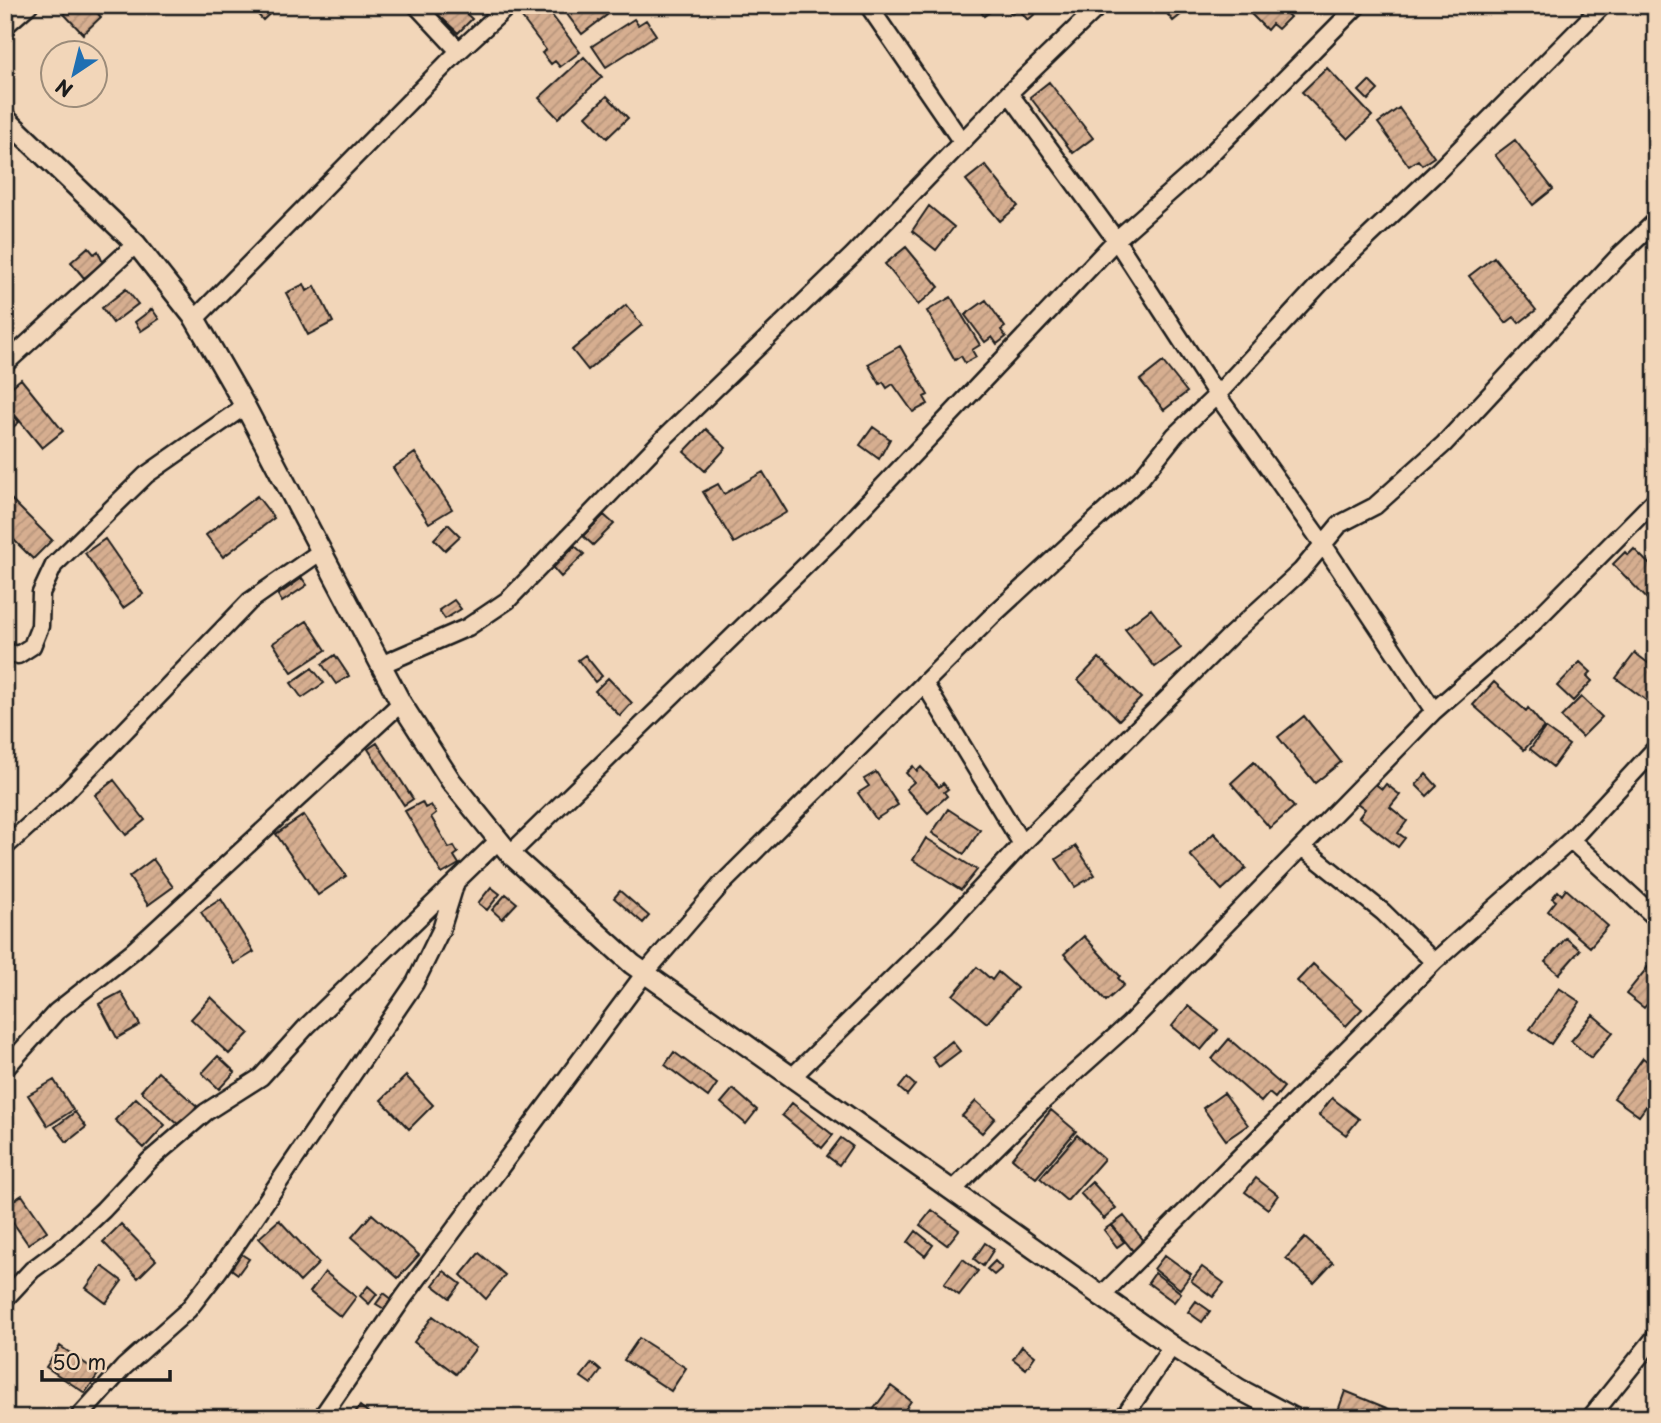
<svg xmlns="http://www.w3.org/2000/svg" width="1661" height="1423" font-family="'Playpen Sans',sans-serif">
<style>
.building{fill:url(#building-hatch);stroke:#1c1c1c;stroke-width:2}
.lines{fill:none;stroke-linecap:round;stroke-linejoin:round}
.minor-casing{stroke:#1c1c1c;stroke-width:21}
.tertiary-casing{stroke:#1c1c1c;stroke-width:24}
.minor{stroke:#f2d6b9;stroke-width:16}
.tertiary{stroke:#f2d6b9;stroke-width:19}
</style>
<defs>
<pattern id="building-hatch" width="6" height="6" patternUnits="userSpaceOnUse" patternTransform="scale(1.75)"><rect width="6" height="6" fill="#d6ae90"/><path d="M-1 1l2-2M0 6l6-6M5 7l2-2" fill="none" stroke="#b7957c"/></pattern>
</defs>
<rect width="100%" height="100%" fill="#f2d6b9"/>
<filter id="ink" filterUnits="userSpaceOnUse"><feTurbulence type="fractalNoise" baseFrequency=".0143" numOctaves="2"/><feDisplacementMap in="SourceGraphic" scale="14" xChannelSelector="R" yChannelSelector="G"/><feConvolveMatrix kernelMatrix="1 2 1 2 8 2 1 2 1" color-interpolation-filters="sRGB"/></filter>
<g filter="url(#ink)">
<path class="building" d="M74,5H90L101,17L83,34L64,14Z
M249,5H279L263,20Z
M428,5H457L472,19L458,33Z
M529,5H544L580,52L560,67L555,61L551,64L542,53L546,50L522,18L529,12L526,8Z
M560,5H599L607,15L582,34Z
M976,5H996L997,7L984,16Z
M1004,5H1045L1028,20L1018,9L1012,14Z
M1160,5H1193L1173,21Z
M1242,5H1287L1289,8L1285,12L1290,17L1278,29L1272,24L1267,30Z
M634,19L638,25L646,20L656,35L606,67L592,46Z
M584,57L602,77L558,118L539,98Z
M1327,68L1372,116L1348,139L1302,92Z
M1369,81L1378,90L1368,100L1359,91Z
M1049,82L1093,138L1073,153L1030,97Z
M607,96L628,118L607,138L586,116Z
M1399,108L1434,157L1422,165L1418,160L1409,166L1378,123Z
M1515,140L1553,189L1533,205L1495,155Z
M985,165L1018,206L1000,221L966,180Z
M929,206L954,227L936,250L912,231Z
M88,247L94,254L98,251L103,263L84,278L71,262Z
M906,247L939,287L918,305L885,264Z
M1494,257L1536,310L1519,323L1514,317L1506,323L1469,276Z
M304,284L307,291L315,286L333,322L308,335L286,293Z
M126,289L138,304L113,323L102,308Z
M951,297L980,345L972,350L976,357L965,363L961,356L955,360L927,311Z
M986,300L1005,327L1001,330L1006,337L997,344L992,337L985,342L965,315Z
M626,305L642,325L588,370L572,350Z
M152,309L159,319L141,331L135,322Z
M900,346L928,395L924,397L928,404L913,412L893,384L887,388L883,382L880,384L868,364Z
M1163,362L1187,392L1164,410L1140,380Z
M21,379L63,431L42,448L5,403V392Z
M5,405L19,422L6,433H5Z
M873,427L890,439L879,459L860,445Z
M706,429L726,448L705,471L684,452Z
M415,453L452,509L429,523L393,468Z
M763,472L787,512L734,543L703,492L718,484L724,494Z
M7,495L52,540L33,559L5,531Z
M257,496L274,518L223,557L206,535Z
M604,515L614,524L593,545L583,536Z
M448,524L460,536L445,550L434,539Z
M105,539L143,594L123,608L85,553Z
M575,546L584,554L561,577L553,568Z
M1634,549L1656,571V608L1613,564L1625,552L1628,555Z
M302,578L307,585L282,602L278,595Z
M454,600L461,609L445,619L439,610Z
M1151,609L1181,648L1155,667L1125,629Z
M307,621L326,650L292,672L273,643Z
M1635,653L1656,669V698L1651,704L1616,678Z
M335,655L349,676L336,684L322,664Z
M585,655L602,676L595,682L578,660Z
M1099,658L1141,698L1119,720L1078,680Z
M1580,662L1591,672L1587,676L1592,681L1573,701L1557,686Z
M312,668L324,683L302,698L291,683Z
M608,678L632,703L620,716L595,691Z
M1494,682L1526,711L1528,708L1544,727L1524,750L1473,705Z
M1581,697L1602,717L1582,737L1561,717Z
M1304,716L1341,762L1315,783L1278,737Z
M1545,728L1569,745L1553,767L1530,749Z
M377,743L413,799L404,805L368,749Z
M1254,762L1294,807L1270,828L1231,783Z
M913,766L917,771L921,767L939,787L943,783L948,789L944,792L947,796L928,813L906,789L914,782L906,773Z
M876,772L898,805L876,819L858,793L869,786L864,779Z
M1426,774L1437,786L1427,796L1416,785Z
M114,780L145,820L126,835L95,795Z
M1374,783L1382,789L1386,784L1400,795L1390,807L1407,821L1398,833L1405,838L1398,847L1359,817L1365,809L1357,803Z
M422,802L425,808L431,805L436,813L431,817L449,848L454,846L458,853L454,856L459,864L442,874L405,811Z
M948,809L980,830L964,854L932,833Z
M304,815L346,876L318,895L276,834Z
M1214,833L1246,868L1222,890L1190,855Z
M926,838L977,870L961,890L913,860Z
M1076,846L1095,875L1075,887L1056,859Z
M153,859L173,887L148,905L129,877Z
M491,887L500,894L487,910L478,903Z
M1566,889L1608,926L1590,947L1548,911L1556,901L1552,898L1558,891L1562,895Z
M620,891L649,916L643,923L614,898Z
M506,894L517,903L502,919L492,910Z
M221,899L254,952L234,964L201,912Z
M1084,936L1120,976L1118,978L1124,985L1106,1001L1064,954Z
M1566,938L1580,950L1559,974L1545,962Z
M1651,963L1656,966V994L1644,1008L1626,994Z
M1313,964L1362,1009L1346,1026L1297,981Z
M977,967L992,980L998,972L1017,988L987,1023L953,995Z
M1559,988L1580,1002L1551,1044L1530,1029Z
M121,992L140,1025L117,1038L99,1004Z
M211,997L249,1033L229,1054L191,1019Z
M1188,1006L1218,1030L1201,1050L1172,1026Z
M1593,1015L1613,1032L1591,1058L1571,1041Z
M1229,1039L1284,1087L1275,1098L1269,1093L1261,1102L1212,1059Z
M952,1041L960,1051L939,1067L932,1057Z
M674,1052L717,1084L708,1097L665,1065Z
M218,1056L235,1072L219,1089L202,1073Z
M1643,1058L1656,1068V1093L1639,1116L1614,1098Z
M158,1072L197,1106L180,1126L141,1091Z
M406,1076L433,1105L409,1129L381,1100Z
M907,1078L915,1085L907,1095L899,1088Z
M54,1080L73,1110L48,1126L28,1095Z
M733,1089L757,1110L746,1124L721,1103Z
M1224,1093L1248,1125L1226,1140L1203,1108Z
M136,1098L165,1125L144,1148L115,1120Z
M1332,1098L1359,1119L1346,1135L1319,1115Z
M976,1101L995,1118L982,1133L962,1116Z
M792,1103L833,1135L822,1148L782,1115Z
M1051,1110L1076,1131L1036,1178L1012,1158Z
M75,1112L86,1127L67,1142L55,1127Z
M1077,1135L1104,1159L1067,1201L1040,1178Z
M841,1138L852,1146L839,1165L827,1156Z
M1256,1178L1278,1195L1268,1209L1245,1192Z
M1092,1182L1116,1208L1104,1219L1080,1193Z
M22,1195L47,1231L28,1244L5,1211V1206Z
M932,1210L959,1230L947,1245L920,1225Z
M372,1214L419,1255L398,1278L352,1237Z
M1124,1216L1144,1241L1133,1251L1112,1225Z
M279,1220L319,1263L300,1282L259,1238Z
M121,1224L156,1260L138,1278L103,1242Z
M1111,1225L1124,1242L1117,1247L1104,1230Z
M916,1231L933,1245L925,1256L908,1242Z
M1305,1238L1333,1263L1314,1283L1286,1258Z
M985,1243L994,1249L983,1266L974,1259Z
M238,1252L249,1259L238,1274L227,1266Z
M479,1253L505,1275L486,1299L461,1275Z
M1165,1255L1191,1274L1180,1289L1154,1269Z
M963,1259L978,1271L959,1295L944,1284Z
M995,1261L1002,1268L994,1275L987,1269Z
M102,1266L122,1281L106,1303L86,1288Z
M1202,1267L1224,1283L1213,1297L1191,1281Z
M444,1271L461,1284L450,1298L433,1285Z
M325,1272L356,1297L341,1317L310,1292Z
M1155,1273L1181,1293L1174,1302L1148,1283Z
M368,1286L377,1294L369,1304L360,1296Z
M384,1293L393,1300L386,1310L376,1304Z
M1196,1301L1210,1311L1202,1322L1188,1312Z
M433,1316L476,1348L456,1374L414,1342Z
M639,1338L686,1368L671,1391L624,1360Z
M60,1346L99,1373L85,1393L46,1367Z
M1022,1346L1035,1356L1026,1369L1013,1359Z
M592,1363L601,1371L591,1384L581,1377Z
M891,1386L911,1401L899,1418H867Z
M1345,1391L1411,1418H1355L1338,1411Z
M360,1406L375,1418H351Z"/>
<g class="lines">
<defs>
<path id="minor" d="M416,5L459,51
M868,5L962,142
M5,26L29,5
M1009,93L1116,240L1217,395L1323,544L1434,711
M195,319L459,51L509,5
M5,364L136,244
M5,652L18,655L32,646L40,626L41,593L54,565L146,475L245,406
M383,664L468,627L508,600L661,441L853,255L1009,93L1100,5
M924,683L1022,844
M1571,840L1656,918
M5,847L66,792L250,601L320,552
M1302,847L1383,912L1434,962
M510,854L836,536L1116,240L1194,171L1358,5
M5,1069L56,1012L133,951L401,703
M791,1078L945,927L1022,844L1231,635L1301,571L1340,524L1375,506L1444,444L1619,256L1656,221
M952,1191L1041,1103L1128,1025L1434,711L1523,633L1656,499
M1100,1297L1434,962L1571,840L1656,748
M5,1299L32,1270L67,1244L103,1210L150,1160L206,1112L261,1077L307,1026L499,840
M78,1418L124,1367L188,1310L219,1270L415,983L441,930L455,885
M321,1418L404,1297L645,973L720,886L991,617L1141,478L1175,435L1217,395L1327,276L1438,171L1603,5
M1123,1418L1172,1346
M1590,1418L1656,1336"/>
<path id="tertiary" d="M5,118L136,244L195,319L245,406L401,703L451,781L510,854L632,964L1172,1346L1239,1389L1294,1418"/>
</defs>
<use href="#minor" class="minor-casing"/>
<use href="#tertiary" class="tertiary-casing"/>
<use href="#minor" class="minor"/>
<use href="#tertiary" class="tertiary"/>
</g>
</g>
<rect width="1661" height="1423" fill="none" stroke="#f2d6b9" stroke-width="28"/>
<rect x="14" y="14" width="1633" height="1395" fill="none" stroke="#1c1c1c" stroke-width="2.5" filter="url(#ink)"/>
<g transform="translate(74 74) rotate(215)"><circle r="33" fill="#f2d6b9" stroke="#9c8c7a" stroke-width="2"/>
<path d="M0-5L12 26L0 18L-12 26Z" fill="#1f6fb2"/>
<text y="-10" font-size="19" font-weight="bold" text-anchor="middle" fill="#1c1c1c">N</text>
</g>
<path d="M42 1370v10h128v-10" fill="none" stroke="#1c1c1c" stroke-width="3.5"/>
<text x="52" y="1370" font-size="21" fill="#1c1c1c" stroke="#f2d6b9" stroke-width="5" paint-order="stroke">50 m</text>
</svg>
